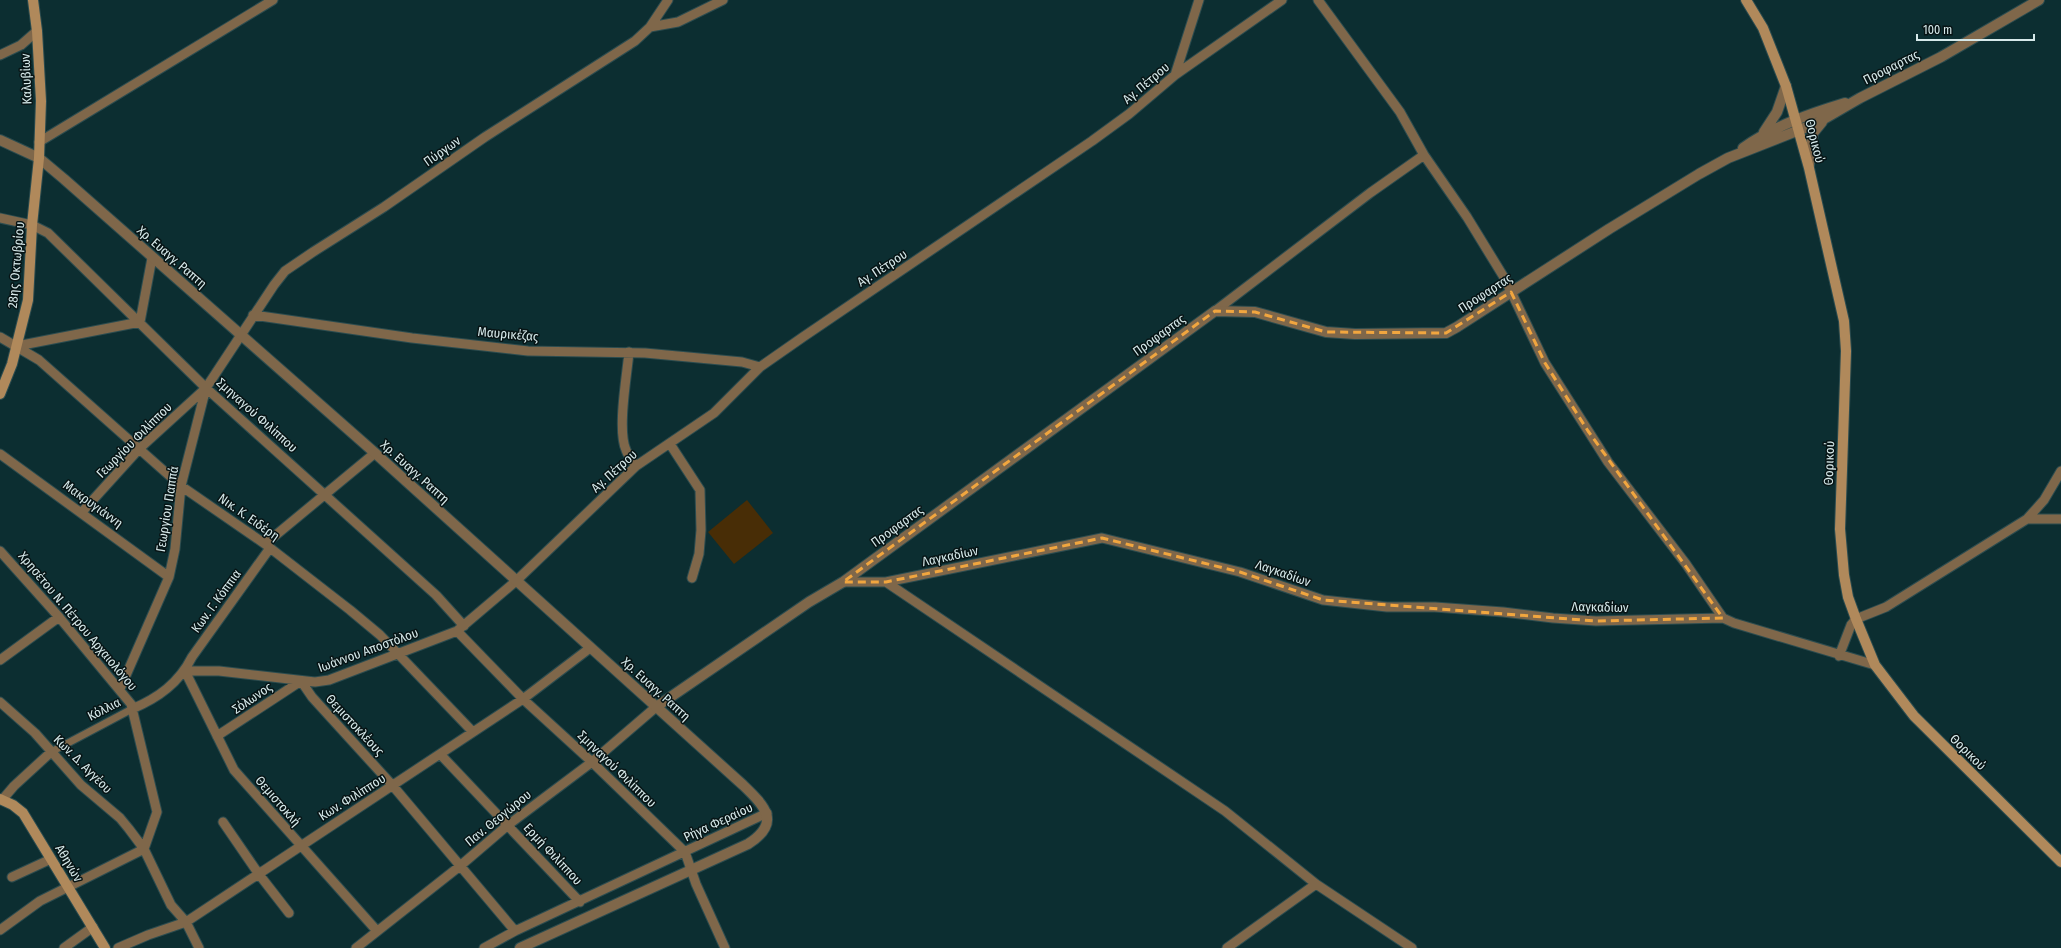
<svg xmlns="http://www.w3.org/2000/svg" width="2061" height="948" font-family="'Fira Sans Condensed',sans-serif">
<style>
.grass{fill:#482d06}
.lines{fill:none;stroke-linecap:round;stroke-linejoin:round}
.pedestrian-casing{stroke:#2c4c4f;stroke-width:9}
.minor-casing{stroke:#2c4c4f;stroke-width:11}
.tertiary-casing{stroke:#2c4c4f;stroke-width:12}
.secondary-casing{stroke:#2c4c4f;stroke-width:12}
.pedestrian{stroke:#7f674a;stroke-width:7}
.minor{stroke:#7f674a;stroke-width:9}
.tertiary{stroke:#7f674a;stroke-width:10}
.secondary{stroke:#b0895b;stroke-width:10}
.marked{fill:none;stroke:#f1a63f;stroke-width:3;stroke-dasharray:8 5;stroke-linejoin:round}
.labels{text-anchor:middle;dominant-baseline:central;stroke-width:3;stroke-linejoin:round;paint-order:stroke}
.street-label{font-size:13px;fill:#d6e9ea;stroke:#071415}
</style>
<rect width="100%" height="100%" fill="#0c2e31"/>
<path class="grass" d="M747,500L773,533L734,564L708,532Z"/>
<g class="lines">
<defs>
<path id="pedestrian" d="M51,752L132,709"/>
<path id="minor" d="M1318,0L1400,112L1424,155L1467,217L1505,279L1545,363L1608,462L1686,564L1723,618L1734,623L1875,665
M650,27L678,22L723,0
M0,55L21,45L37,31
M1175,75L1199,0
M39,142L273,0
M0,218L32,225L48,233L206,388L436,595L464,626
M1215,311L1370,193L1424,155
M253,315L412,338L528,351L645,353L742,362L760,367
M0,337L39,360L181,486L265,544L350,610L380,635L472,731
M17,346L140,322L152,258
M629,352C627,375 617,430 626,450C628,456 632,461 636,466
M670,444L700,490L701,530L699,554L692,578
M0,454L169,577
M82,512L139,449L206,388
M2027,519L2044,500L2061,471
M265,544L375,453
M0,551L59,617L131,704L157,812L144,849
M843,582H886L1102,538L1240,572L1323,600L1387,607H1435L1503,612L1553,618L1596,621L1723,618
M886,582L1225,811L1316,884L1412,948
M457,631L523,699L592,762L685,852L696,884L725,948
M1839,656L1851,625L1856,619L1886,607L2027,519H2061
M0,660L59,617
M185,671H219L315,682L329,680L457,631L516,581L636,466L714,413L760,367L803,337L1092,141L1129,114L1175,75L1282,0
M185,671L234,770L377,931
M120,689L169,577L175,549L181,486L206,388L274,285L285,271L313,252L384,207L485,137L635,41L650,27L668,0
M0,702L35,733L81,785L120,818L129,829L144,849L171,905L186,922L199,948
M132,709C158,698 179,683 192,657L270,548
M217,736L301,681L312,697L393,786L515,931
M440,754L580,902
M2,800L14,786L51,752
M223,822L258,873L289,913
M12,877L51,859
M0,930L40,901L144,849
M64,948L93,927
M118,948L148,935L186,922L523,699L590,648
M356,948L460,866L508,825L592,762L656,707
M484,948L515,931L767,813
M1227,948L1316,884"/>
<path id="tertiary" d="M1764,132L1777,112L1786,86
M0,140L39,158L64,179L375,453L743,785C766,807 781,823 748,844L520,948
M1743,148C1774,126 1809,114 1845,103
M1809,165L1813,133L1822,122
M656,707L809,602L843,582L1215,311L1255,312L1326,332L1355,334L1446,333L1457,327L1609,229L1699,174L1728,158L1817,123L1860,98L1941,57L2039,0"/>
<path id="secondary" d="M1746,0L1763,28L1786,86L1809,168L1844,321L1846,351L1840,529L1844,575L1848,597L1856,619L1875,665L1914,716L2061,862
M0,394L12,364L28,300L32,225L39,158L41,101L37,31L33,0
M0,799L13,805L23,813L105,948"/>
</defs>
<use href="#pedestrian" class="pedestrian-casing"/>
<use href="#minor" class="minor-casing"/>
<use href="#tertiary" class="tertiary-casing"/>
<use href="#secondary" class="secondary-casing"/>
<use href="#pedestrian" class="pedestrian"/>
<use href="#minor" class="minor"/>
<use href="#tertiary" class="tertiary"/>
<use href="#secondary" class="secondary"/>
</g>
<path class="marked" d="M1511,292L1545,363L1588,431L1723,618L1596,621L1323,600L1240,572L1102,538L886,582H843L1215,311L1255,312L1326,332L1446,333Z"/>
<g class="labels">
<g class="street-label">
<text transform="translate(1891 67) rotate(-27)">Προφαρτας</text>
<text transform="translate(26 79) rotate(-92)">Καλυβίων</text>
<text transform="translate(1146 83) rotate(-40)">Αγ. Πέτρου</text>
<text transform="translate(1815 141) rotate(76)">Θορικού</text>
<text transform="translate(442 151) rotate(-35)">Πύργων</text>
<text transform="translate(172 257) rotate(41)">Χρ. Ευαγγ. Ραπτη</text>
<text transform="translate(16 265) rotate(-85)">28ης Οκτωβρίου</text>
<text transform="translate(882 268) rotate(-33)">Αγ. Πέτρου</text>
<text transform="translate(1485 293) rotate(-33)">Προφαρτας</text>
<text transform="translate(508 334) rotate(5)">Μαυρικέζας</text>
<text transform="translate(1159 335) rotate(-36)">Προφαρτας</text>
<text transform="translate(257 415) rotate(42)">Σμηναγού Φιλίππου</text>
<text transform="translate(134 440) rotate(-45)">Γεωργίου Φιλίππου</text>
<text transform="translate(1829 463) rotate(-88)">Θορικού</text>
<text transform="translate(614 471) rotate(-42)">Αγ. Πέτρου</text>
<text transform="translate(415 472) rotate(42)">Χρ. Ευαγγ. Ραπτη</text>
<text transform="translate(93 504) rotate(36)">Μακρυγιάννη</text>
<text transform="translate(167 509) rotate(-81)">Γεωργίου Παππά</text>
<text transform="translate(249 517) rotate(35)">Νικ. Κ. Ειδέρη</text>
<text transform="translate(897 526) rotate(-36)">Προφαρτας</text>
<text transform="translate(950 556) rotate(-12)">Λαγκαδίων</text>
<text transform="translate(1283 573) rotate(19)">Λαγκαδίων</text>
<text transform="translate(216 601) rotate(-54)">Κων. Γ. Κόππια</text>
<text transform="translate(1600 607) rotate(1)">Λαγκαδίων</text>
<text transform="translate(78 621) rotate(50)">Χρησέτου Ν. Πέτρου Αρχαιολόγου</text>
<text transform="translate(368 650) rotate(-20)">Ιωάννου Αποστόλου</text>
<text transform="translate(656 689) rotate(42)">Χρ. Ευαγγ. Ραπτη</text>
<text transform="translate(252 698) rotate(-34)">Σόλωνος</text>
<text transform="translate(104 709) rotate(-27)">Κόλλια</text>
<text transform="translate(355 725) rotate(47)">Θεμιστοκλέους</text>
<text transform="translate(1968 752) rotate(45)">Θορικού</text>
<text transform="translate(83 764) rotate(45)">Κων. Δ. Αγγέου</text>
<text transform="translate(617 769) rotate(44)">Σμηναγού Φιλίππου</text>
<text transform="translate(352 797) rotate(-32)">Κων. Φιλίππου</text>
<text transform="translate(278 801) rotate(49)">Θεμιστοκλή</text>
<text transform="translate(498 818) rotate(-39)">Παν. Θεογώρου</text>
<text transform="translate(718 822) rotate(-25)">Ρήγα Φεραίου</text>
<text transform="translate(553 854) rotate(47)">Ερμή Φιλίππου</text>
<text transform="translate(69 863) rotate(59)">Αθηνών</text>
</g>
</g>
<path d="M1917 34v6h117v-6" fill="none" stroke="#d6e9ea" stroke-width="2"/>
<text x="1923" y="34" font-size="12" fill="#d6e9ea" stroke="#071415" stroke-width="3" paint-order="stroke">100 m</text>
</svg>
